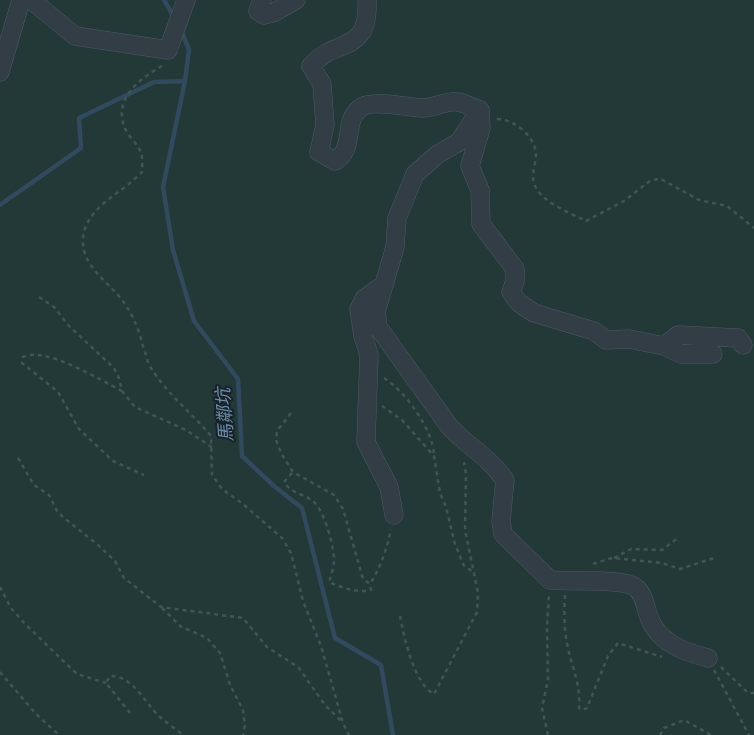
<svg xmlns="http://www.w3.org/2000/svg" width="754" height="735" font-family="Cabin,'Noto Sans TC',sans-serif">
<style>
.green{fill:#223937}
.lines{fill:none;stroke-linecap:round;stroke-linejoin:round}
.stream{stroke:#324a5e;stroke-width:4.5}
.minor-casing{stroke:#505b65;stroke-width:19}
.path{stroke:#405555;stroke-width:2.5;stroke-dasharray:4 4;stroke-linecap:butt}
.minor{stroke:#323d46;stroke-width:18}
.labels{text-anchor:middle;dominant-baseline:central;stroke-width:4;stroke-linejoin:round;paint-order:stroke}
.water-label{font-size:18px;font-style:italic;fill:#6c8ea9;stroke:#18222b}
</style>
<rect width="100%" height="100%" fill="#1f2c36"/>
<path class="green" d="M0,0H754V735H0Z"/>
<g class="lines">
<path class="stream" d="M164,0L174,17
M181,30L189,50L185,81L163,187L173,250L194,321L238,379L242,456L274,486L302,508L335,638L381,665L393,735
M0,205L81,148L79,118L154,82L185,81"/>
<defs>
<path id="minor" d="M31,0L75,36L168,50L186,0
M262,0L258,11L264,15L273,13L296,0
M367,0C370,56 334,37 311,66L322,84L325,125L319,152L335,161C356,149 342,122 360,108C371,99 407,107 421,108C433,109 446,100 458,102C465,103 473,108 480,110L459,142L438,154L415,174L397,218L395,247L376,312L378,327L449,426C468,447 488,456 505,480L501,521L503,534L550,580C568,582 622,578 635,587C646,595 645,610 651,622C662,644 685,652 708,658
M0,72L21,0
M480,110L481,128L470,166L480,190L481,224L515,269V281L511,292L519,303L534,313L594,331L606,340L629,339L664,346L678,335L738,338L743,345
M383,285L364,299L359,309L363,336L369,355L366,442L389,487L394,515
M664,346L681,354H713"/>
</defs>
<use href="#minor" class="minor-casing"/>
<path class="path" d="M162,66C141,78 114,97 124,126C127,136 138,143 141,153C143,158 142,166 142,172C123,193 85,207 83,239C81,267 111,283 125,304C134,317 139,331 143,346C146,353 147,362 151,368C167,394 192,413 211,436L212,475L222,489L243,504L282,538L291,553L303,601L321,646L343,723L349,735
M497,119C512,119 530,132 535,148C539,160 529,173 535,186C544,204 569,212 586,221L624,201L651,180L661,179L699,200L727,206L754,228
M39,297L54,307L70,327L114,368L119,378L122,391L135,407L186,430L213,448
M384,378C406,392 433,430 434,455
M122,391C100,380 46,346 23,357L22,363L58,392L79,429L113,461L144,475
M382,406L402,420L434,456L440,493L446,507L455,544L464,566L475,573
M291,413L277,431L276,440L282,455L293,472L334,495L343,509L363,579L370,584C381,566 387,549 391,529
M18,458L34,485L49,495L58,513L98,545L115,561L124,578L161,607L243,618L267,647L298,667L325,705L342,722
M292,473L284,482C292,494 302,493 313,501C324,510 335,548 334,563C333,569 331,576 329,582C343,588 355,593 371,590L370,584
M614,558L631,549L662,550L679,537
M593,564L612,558L623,559L662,563L680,569L714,558
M0,587L11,608L25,624L77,674L106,683
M565,595C564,611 564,627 567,643C571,666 581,683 579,708L582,710L587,708L608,656L618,643L662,657
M162,608L180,626L207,638L220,653L230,685L243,710L245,725L243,735
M400,616C404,637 414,684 434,694L477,612L478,593L465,530L466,474L464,462
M721,667L748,693H754
M714,670L749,735
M0,672L35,713L59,735
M130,713L106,683L110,676C133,675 145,704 161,718C168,724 176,729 183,735
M548,735L542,708L548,680L547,628L549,594
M660,735L664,728L684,720L711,735"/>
<use href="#minor" class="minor"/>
</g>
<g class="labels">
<g class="water-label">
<text transform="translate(225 415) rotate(-94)">馬鄰坑</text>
</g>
</g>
</svg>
